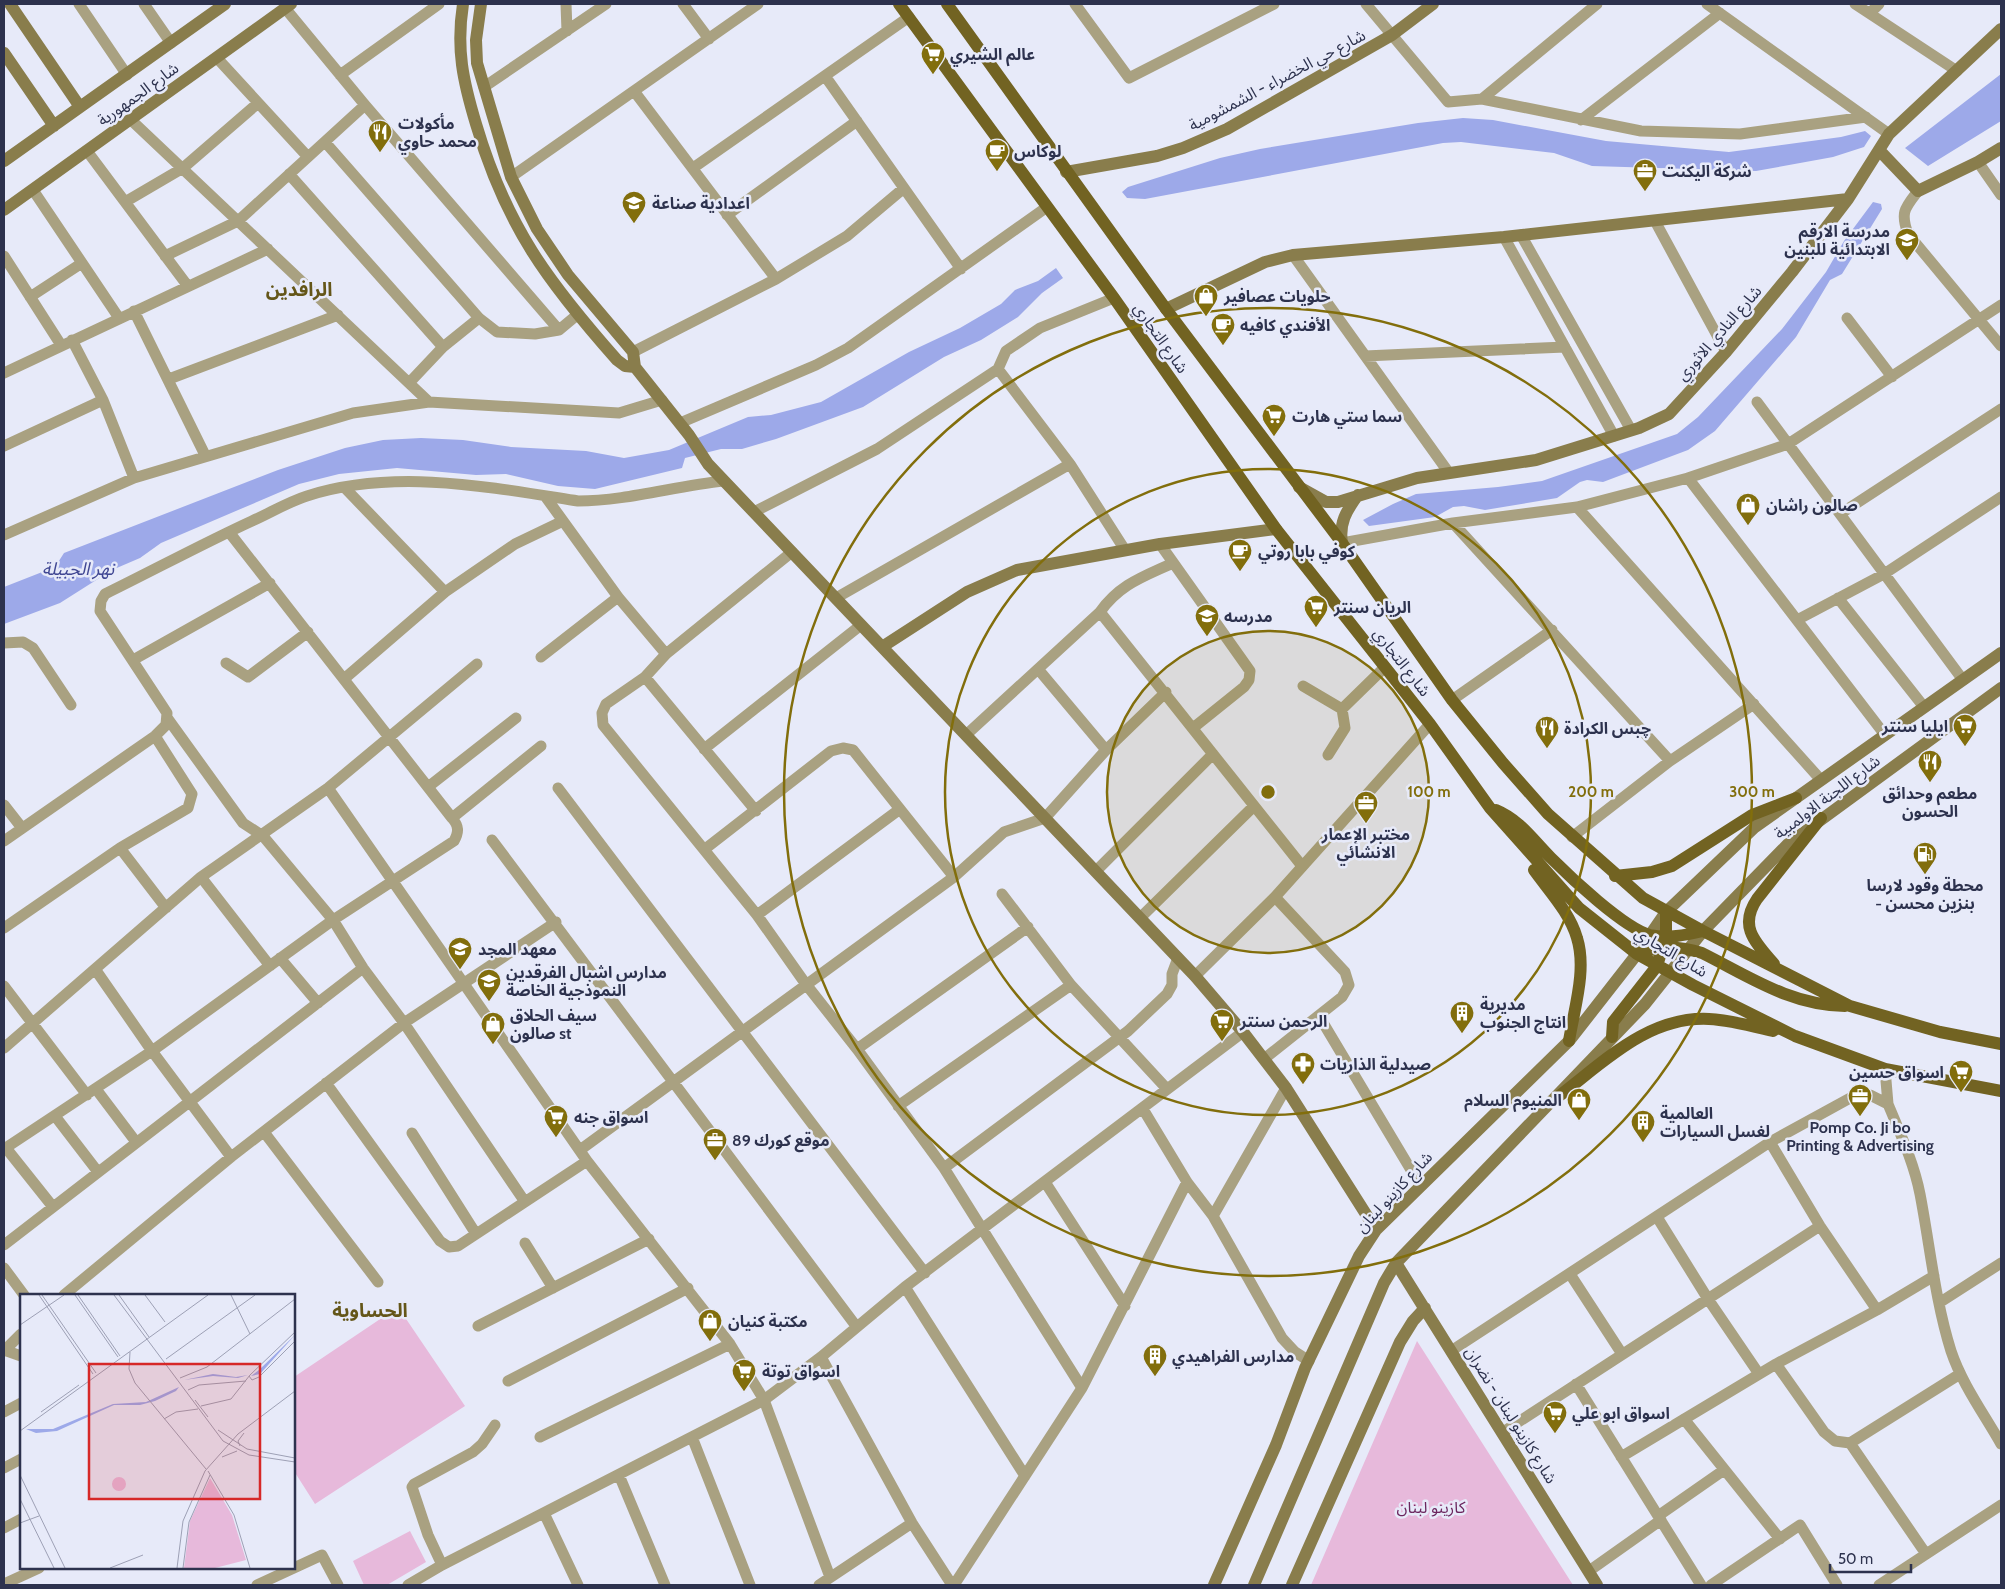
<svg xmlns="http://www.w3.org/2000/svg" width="2005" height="1589" font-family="Cabin,'Noto Sans Arabic',sans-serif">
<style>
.green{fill:#e7b9db}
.water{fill:#9da9e9}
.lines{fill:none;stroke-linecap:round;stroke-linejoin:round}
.street{stroke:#a9a181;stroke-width:11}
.secondary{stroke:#897d4c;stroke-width:12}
.primary{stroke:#726322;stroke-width:12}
.ring{fill:none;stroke:#826e0c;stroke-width:2.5}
.labels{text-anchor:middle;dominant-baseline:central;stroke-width:5;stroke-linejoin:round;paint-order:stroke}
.poi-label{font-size:16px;font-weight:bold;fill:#2d324e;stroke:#e7eaf9;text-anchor:start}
.street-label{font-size:16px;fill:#2d324e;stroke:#e7eaf9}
.park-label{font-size:16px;fill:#6b255e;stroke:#e7eaf9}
.water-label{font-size:18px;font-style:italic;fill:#404793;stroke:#e7eaf9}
.quarter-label{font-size:19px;font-weight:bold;fill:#645619;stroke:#e7eaf9}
.inset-road{fill:none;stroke:#9da0b5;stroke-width:1}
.view{fill:#d62828;fill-opacity:0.15;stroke:#d62828;stroke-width:2.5}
.inset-edge{fill:none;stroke:#2d324e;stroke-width:2.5}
.centre{fill:#826e0c;stroke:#e7eaf9;stroke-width:2.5}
.ring-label{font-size:15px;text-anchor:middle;font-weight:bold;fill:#826e0c;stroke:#e7eaf9;stroke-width:5;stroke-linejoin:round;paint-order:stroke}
</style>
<rect width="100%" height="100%" fill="#e7eaf9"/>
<path class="green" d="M398,1307L465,1406L315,1504L294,1471V1377Z
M1417,1341L1573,1585H1311Z
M410,1531L426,1562L387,1585H364L353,1561Z"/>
<path class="water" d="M2001,74V121L1928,166L1905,148Z
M1463,118L1493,120L1606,141L1729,152L1841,137L1865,131L1871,136L1864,147L1833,157L1756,171L1592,166L1554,153L1461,142L1443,143L1145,199L1127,198L1122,192L1128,187L1220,158L1260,149L1418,123Z
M1873,202L1881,204L1882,209L1842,274L1830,280L1796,337L1715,431L1688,450L1603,482L1587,480L1580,482L1557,498L1485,510L1464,506L1453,507L1435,517L1369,526L1363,520L1393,504L1416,494L1498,487L1542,481L1677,434L1698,417L1782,329L1826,272L1844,241Z
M1056,268L1063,278L1042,293L1018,317L981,340L944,357L863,407L776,439L742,449H721L685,458L682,468L595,489L558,486L506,474L476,475L397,468L339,474L299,484L161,543L140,558L112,570L60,603L4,624V587L55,567L64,553L278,470L345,448L383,440L421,438L463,440L511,447L586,451L624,458L669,450L748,417L771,415L821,402L909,352L960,328L1001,304L1015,290L1038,281Z"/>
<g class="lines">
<path class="street" d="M79,4L127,75
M144,4L171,43
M566,4L567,31
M683,4L709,39
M1075,4L1129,78L1274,4
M1366,4L1448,102L1482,99L1641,131L1740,134L1866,117
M1707,4L1889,134
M1855,4L1957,71
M285,8L365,105L559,330
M1870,13L1879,4
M217,58L308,157
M340,75L439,4
M825,76L961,269
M484,87L606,4
M634,91L776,279
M1482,99L1597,4
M130,119L429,402
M1581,120L1720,13
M325,142L479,318L497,332L535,334L559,330L577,315
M87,151L187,285
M1978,162L2001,195
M693,168L909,17
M289,174L443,347
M511,177L758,4
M33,190L119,318
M1918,191C1905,208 1900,212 1908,234L2001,346
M125,202L183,168L257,104
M727,215L857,121
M1655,221L1726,352
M1521,235L1631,430
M1504,237L1614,436
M1293,255L1449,473
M4,256L61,345
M165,256L238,221L365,105
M30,297L82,263
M134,311L205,455
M1847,318L1892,377
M72,340L103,400L134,478
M633,352L776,279L847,236L904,188
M1365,356L1565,347
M998,369L1070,464L1125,550
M4,373L268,249
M169,379L338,315
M409,383L443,347L479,318
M1757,402L1963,680
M680,423L816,365L848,348L1047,207
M4,446L103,400
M1688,478L1885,735
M344,487L445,592
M545,496L618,597L666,654
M1577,507L1821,780
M754,512L877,449L998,369L1006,351L1040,328L1114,298
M1840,514L2001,409
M1453,523L1670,761
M4,535L134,478L353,413L429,402L619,413L662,400
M1342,543L1453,523L1577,507L1688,478L1788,444L2001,305
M1160,544L1250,671L1249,680L1244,687L1193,728
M792,552L666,654L645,677L606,704L602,713L603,725L757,915L805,983L857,1049L944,1168L1082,1388
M836,598L1070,464
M1838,598L1924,707
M1100,612L1302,866
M1797,620L1884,574L2001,497
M4,643L23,642L33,648L71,705
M541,657L618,597
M133,660L270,583
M226,663L248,677L308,632
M1038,669L1106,750
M645,677L756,811
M344,679L445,592L515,544L563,521
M1303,686L1342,709L1345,728L1328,755
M1452,700L1552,630
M1342,709L1385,667
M168,719L243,823L263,836L333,920L363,968L404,1023L525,1202
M966,735L1100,612C1120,584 1143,577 1173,563
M704,749L861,625
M428,787L516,718
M328,788L587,1161L730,1344L764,1400L830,1577
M558,788L925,1273
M4,805L22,828
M452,818L541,746
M1572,837L1670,761L1754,704
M492,840L856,1326
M4,841L155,736L166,725L167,713L100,611L101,601L105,594C154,570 202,544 252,521C270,513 288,502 307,496C394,468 490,487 578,501C626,501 675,486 724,481
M120,848L166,908
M705,849L831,751L843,748L853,750L954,877
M1096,871L1213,754
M201,877L270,966
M1002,894L1071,985L1167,1089
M757,915L900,809
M1140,918L1254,806
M4,928L120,848L188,808L192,794L155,736
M280,958L318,1003
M95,969L152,1051L231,1157
M1195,976L1275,897L1430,724
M4,986L87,1095
M1319,1016L1420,1185
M4,1048L201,877L328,788L477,664
M857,1049L1028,927
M1264,1059L1342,997L1349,985L1345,972L1275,897
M1885,1069L1888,1104
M326,1083L440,1241L449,1247L458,1246L587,1161
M96,1089L136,1142
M898,1106L1071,985
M1143,1109L1187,1182L1213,1216L1282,1338L1295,1352L1309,1361
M55,1116L98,1172
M264,1132L378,1282
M412,1133L476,1234
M1770,1142L1820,1226L1877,1310
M6,1148L53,1207
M4,1149L152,1051L333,920L454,841C459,832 459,826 452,818L229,532
M580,1150L954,877L1004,832L1045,818L1106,750L1166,692
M944,1168L1128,1031L1167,994L1172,985V974L1178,958
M1045,1182L1125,1306
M1213,1216L1286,1088
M1657,1217L1708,1299L1759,1374
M525,1243L553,1288
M4,1245L363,968
M4,1268L24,1295
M1570,1274L1622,1354
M905,1287L1025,1476
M64,1295L231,1157L404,1023L556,922
M1939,1303L2001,1263
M478,1326L649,1239
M4,1350L21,1356
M4,1351L21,1334
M1451,1351L1770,1142L1852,1097L1870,1095L1888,1104C1900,1133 1914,1163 1920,1194C1930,1246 1935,1300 1951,1351C1962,1384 1984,1414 2001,1444
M821,1357L912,1523L952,1585
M1776,1364L1824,1432L1835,1441L1850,1443L1960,1374
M508,1381L688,1288
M1576,1384L1701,1585
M4,1412L21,1403
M1684,1419L1780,1539
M1503,1432L1820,1226
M540,1437L730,1344
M692,1437L750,1585
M1850,1443L1926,1554
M1621,1457L1776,1364L1877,1310L1934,1276
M4,1468L21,1459
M619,1475L665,1585
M544,1513L578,1585
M1658,1516L1724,1470
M4,1528L21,1519
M442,1565L428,1535L412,1487L414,1484L473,1452L482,1444L495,1425
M1589,1571L1661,1520
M4,1584L39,1568
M257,1585L322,1555L338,1585
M408,1585L442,1565L764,1400L821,1357L905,1287L1243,1032
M819,1585L912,1523
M954,1585L1082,1388L1187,1182
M1711,1585L1800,1525L1837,1585
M1879,1585L2001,1505"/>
<path class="secondary" d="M10,4L80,107
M463,4C456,49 463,81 476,124C506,226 548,282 617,360L625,366L635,367
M481,4L476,40L477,63L511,177L537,229L568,275L633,352L635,367L689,435L708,464L1195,976L1243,1032L1286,1088L1376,1230
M4,53L54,126
M1879,150L1918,191L1978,162L2001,148
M4,161L225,4
M1066,172L1157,156L1183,148L1227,129L1392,35L1433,4
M4,210L291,4
M1166,309L1265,262L1293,255L1504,237L1848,199
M1299,487L1326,502H1338L1417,478L1536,460L1639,428L1669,414L1726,352L1792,272L1848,199L1889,134L2001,29
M1342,543C1339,523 1346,511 1358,495
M882,647L967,592L1017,570L1160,544L1276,529
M1396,1263L1597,1585
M1214,1585L1276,1445L1305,1368L1359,1256L1376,1230L1569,1041L1637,954L1666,912L1755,827L2001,653
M1254,1585L1384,1283L1396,1263L1645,1004L1703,931L1788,844L2001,688
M1292,1585L1400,1342L1413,1321L1425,1308"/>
<path class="primary" d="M899,4L1114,298L1276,529L1430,724L1490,808L1579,908L1637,954L1693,985L1795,1036L1885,1069L2001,1091
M947,4L1166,309L1342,543L1452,700L1503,763L1548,814L1643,898L1703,931L1850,1006L1940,1032L2001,1044
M1496,810C1520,820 1533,840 1551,858C1570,877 1624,928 1650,935C1667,939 1686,935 1703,931
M1534,870C1549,891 1570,913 1577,938C1587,970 1574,1009 1569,1041
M1615,876L1652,872L1672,866L1752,815L1796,798
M1637,954C1661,946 1678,946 1702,953C1750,977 1790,1005 1845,1006
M1774,964C1756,943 1738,927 1757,899L1821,818
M1612,1037L1613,1022L1657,966L1666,936V912
M1559,1096C1604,1062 1648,1016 1709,1019C1730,1020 1752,1026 1773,1031"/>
</g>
<circle cx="1268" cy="792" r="161" fill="#826e0c" fill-opacity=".12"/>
<g class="ring">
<circle cx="1268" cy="792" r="161"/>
<circle cx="1268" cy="792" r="323"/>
<circle cx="1268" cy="792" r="484"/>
</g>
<defs>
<symbol id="supermarket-pin" viewBox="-11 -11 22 30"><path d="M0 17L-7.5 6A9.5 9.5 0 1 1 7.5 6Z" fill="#826e0c" stroke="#e7eaf9"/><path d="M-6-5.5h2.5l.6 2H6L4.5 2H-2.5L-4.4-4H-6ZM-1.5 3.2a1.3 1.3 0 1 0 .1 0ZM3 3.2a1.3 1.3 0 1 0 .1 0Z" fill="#fff"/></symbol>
<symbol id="restaurant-pin" viewBox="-11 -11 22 30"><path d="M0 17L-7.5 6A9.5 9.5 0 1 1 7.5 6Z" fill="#826e0c" stroke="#e7eaf9"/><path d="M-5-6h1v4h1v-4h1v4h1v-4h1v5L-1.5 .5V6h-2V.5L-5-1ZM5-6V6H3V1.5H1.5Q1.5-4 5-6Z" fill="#fff"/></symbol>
<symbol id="cafe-pin" viewBox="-11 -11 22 30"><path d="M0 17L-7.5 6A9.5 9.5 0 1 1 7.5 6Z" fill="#826e0c" stroke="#e7eaf9"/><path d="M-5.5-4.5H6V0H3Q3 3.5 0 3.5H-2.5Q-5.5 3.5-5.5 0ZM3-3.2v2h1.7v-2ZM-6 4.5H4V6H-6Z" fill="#fff"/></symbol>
<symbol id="office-pin" viewBox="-11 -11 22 30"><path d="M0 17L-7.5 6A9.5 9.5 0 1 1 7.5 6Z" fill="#826e0c" stroke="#e7eaf9"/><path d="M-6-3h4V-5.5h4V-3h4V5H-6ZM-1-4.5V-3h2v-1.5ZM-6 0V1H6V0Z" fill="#fff"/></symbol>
<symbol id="school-pin" viewBox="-11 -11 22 30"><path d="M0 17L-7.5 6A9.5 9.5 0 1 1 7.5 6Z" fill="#826e0c" stroke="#e7eaf9"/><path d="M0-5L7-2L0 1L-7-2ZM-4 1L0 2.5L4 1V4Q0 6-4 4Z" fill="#fff"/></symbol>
<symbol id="shop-pin" viewBox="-11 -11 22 30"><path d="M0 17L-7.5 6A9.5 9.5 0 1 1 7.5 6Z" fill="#826e0c" stroke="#e7eaf9"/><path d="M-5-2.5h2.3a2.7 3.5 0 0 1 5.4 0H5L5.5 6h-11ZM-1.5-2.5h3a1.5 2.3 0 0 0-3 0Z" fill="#fff"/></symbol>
<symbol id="fuel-pin" viewBox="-11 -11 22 30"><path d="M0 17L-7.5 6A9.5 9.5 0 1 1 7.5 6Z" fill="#826e0c" stroke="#e7eaf9"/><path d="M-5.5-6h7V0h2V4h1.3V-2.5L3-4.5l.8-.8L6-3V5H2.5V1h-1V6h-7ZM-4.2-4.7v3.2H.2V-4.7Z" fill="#fff"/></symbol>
<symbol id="building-pin" viewBox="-11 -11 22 30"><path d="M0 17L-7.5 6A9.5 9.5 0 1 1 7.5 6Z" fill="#826e0c" stroke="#e7eaf9"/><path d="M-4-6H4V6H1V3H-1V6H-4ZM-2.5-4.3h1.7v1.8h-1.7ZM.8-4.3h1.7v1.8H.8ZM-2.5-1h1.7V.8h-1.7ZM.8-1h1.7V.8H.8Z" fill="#fff"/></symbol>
<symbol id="pharmacy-pin" viewBox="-11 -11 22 30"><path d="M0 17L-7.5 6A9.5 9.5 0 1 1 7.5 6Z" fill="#826e0c" stroke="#e7eaf9"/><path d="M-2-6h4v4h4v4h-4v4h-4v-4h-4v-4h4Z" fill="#fff"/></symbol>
</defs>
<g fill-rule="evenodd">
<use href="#supermarket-pin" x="919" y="40" width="28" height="38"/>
<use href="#restaurant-pin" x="366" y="118" width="28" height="38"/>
<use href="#cafe-pin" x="983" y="137" width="28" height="38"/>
<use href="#office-pin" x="1631" y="157" width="28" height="38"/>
<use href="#school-pin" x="620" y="189" width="28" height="38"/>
<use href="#school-pin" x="1893" y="226" width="28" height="38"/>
<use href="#shop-pin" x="1192" y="282" width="28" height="38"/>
<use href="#cafe-pin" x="1209" y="311" width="28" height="38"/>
<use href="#supermarket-pin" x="1260" y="402" width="28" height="38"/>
<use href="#shop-pin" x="1734" y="491" width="28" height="38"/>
<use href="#cafe-pin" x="1226" y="537" width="28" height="38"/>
<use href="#supermarket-pin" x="1302" y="593" width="28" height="38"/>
<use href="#school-pin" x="1193" y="602" width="28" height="38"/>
<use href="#supermarket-pin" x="1951" y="712" width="28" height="38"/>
<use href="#restaurant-pin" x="1533" y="714" width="28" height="38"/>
<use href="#restaurant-pin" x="1916" y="748" width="28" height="38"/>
<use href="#office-pin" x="1352" y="789" width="28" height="38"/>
<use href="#fuel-pin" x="1911" y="840" width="28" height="38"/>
<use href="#school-pin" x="446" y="935" width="28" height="38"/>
<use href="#school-pin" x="475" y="967" width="28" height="38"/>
<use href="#building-pin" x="1448" y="999" width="28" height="38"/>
<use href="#supermarket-pin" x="1208" y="1007" width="28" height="38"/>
<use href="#shop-pin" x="479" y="1010" width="28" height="38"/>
<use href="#pharmacy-pin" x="1289" y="1050" width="28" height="38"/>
<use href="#supermarket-pin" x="1947" y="1058" width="28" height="38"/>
<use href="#office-pin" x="1846" y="1082" width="28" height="38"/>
<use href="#shop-pin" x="1565" y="1086" width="28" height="38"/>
<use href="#supermarket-pin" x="542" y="1103" width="28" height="38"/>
<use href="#building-pin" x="1629" y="1108" width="28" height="38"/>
<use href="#office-pin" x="701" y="1126" width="28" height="38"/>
<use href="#shop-pin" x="696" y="1307" width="28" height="38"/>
<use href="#building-pin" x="1141" y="1342" width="28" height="38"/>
<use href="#supermarket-pin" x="730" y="1357" width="28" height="38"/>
<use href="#supermarket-pin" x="1541" y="1399" width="28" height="38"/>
</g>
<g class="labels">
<g class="poi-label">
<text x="950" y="54">عالم الشيري</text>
<text x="398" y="123">مأكولات<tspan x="398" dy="18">محمد حاوي</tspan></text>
<text x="1014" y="151">لوكاس</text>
<text x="1662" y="171">شركة اليكنت</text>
<text x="652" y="203">اعدادية صناعة</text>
<text x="1890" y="231" text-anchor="end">مدرسة الارقم<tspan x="1890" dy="18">الابتدائية للبنين</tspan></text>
<text x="1224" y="296">حلويات عصافير</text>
<text x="1240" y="325">الأفندي كافيه</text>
<text x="1292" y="416">سما ستي هارت</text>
<text x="1766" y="505">صالون راشان</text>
<text x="1258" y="551">كوفي بابا روتي</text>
<text x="1334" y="607">الريان سنتر</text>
<text x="1224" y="616">مدرسه</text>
<text x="1948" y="726" text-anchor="end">ايليا سنتر</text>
<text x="1564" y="728">چبس الكرادة</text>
<text x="1930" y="793" text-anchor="middle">مطعم وحدائق<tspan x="1930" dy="18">الحسون</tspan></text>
<text x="1366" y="834" text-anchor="middle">مختبر الإعمار<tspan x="1366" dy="18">الانشائي</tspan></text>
<text x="1925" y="885" text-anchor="middle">محطة وقود لارسا<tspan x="1925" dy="18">- بنزين محسن</tspan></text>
<text x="478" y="949">معهد المجد</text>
<text x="506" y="972">مدارس اشبال الفرقدين<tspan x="506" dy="18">النموذجية الخاصة</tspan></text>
<text x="1480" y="1004">مديرية<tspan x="1480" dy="18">انتاج الجنوب</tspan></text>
<text x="510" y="1015">سيف الحلاق<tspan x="510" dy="18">صالون st</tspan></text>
<text x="1240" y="1021">الرحمن سنتر</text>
<text x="1320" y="1064">صيدلية الذاريات</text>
<text x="1944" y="1072" text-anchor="end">اسواق حسين</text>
<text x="1562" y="1100" text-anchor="end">المنيوم السلام</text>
<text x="1660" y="1113">العالمية<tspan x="1660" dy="18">لغسل السيارات</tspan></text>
<text x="574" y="1117">اسواق جنه</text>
<text x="1860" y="1127" text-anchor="middle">Pomp Co. Ji bo<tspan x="1860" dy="18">Printing &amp; Advertising</tspan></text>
<text x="732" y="1140">موقع كورك 89</text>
<text x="728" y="1321">مكتبة كنيان</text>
<text x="1172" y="1356">مدارس الفراهيدي</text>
<text x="762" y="1371">اسواق توتة</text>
<text x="1572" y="1413">اسواق ابو علي</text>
</g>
<g class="street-label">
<text transform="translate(1277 80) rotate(-28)">شارع حي الخضراء - الشمشومية</text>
<text transform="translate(138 94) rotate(-36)">شارع الجمهورية</text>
<text transform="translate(1719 333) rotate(-49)">شارع النادي الاثوري</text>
<text transform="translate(1161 338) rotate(55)">شارع التجاري</text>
<text transform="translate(1402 662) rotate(52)">شارع التجاري</text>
<text transform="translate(1827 797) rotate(-37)">شارع اللجنة الاولمبية</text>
<text transform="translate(1671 952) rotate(31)">شارع التجاري</text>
<text transform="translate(1394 1192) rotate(-47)">شارع كازينو لبنان</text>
<text transform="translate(1511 1415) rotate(58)">شارع كازينو لبنان - نضران</text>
</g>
<g class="park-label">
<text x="1431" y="1507">كازينو لبنان</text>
</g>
<g class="water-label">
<text x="78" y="569">نهر الجبيلة</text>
</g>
<g class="quarter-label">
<text x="299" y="289">الرافدين</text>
<text x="370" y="1310">الحساوية</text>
</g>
</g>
<g transform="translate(20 1294)">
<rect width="275" height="275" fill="#e7eaf9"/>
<path d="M92 190a7 7 0 1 1 14 0a7 7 0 1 1-14 0ZM190,184L212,221L226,266L195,274H164L170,227Z" fill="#e7b9db"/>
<path d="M275,41L240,80L231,82L239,76ZM193,80L216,83L228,81L218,84L193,82L164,86ZM159,93L156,97L135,107L120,111H94L37,137L16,139L6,135H33L93,110L126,108Z" fill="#9da9e9"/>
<path class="inset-road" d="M19,1L73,80M22,1L76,79M55,1L98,63M58,1L100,62M94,1L203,147L229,161L275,168M99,1L129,43M125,1L145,28M211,1L230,40M0,31L44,1M110,58L109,75L115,89L186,175M146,65L235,1M229,82L232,86L239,83L275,47M160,84L187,73L275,5M168,96L179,91L226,87M175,106L188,123M181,112L211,105L230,81L275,38M21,118L59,91M144,125L156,118L178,115M198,136L227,155L275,164M0,137L188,1M220,152L218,147L224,139M202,163L217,157M188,177L214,221L230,274M0,181L45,274M0,205L34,274M0,229L19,222M90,274L123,261M157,274L163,227L185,177L218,140L275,97M163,274L169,228L190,181"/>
<path class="view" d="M69,70H240V205H69Z"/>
<rect width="275" height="275" class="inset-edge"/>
</g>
<circle cx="1268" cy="792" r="8" class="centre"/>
<g class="ring-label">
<text x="1429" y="797">100 m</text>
<text x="1591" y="797">200 m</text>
<text x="1752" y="797">300 m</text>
</g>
<rect width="2005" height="1589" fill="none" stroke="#2d324e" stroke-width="10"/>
<path d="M1830 1564v8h81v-8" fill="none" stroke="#2d324e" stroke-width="2.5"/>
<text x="1838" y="1564" font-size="15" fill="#2d324e" stroke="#e7eaf9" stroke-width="4" paint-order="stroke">50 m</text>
</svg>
